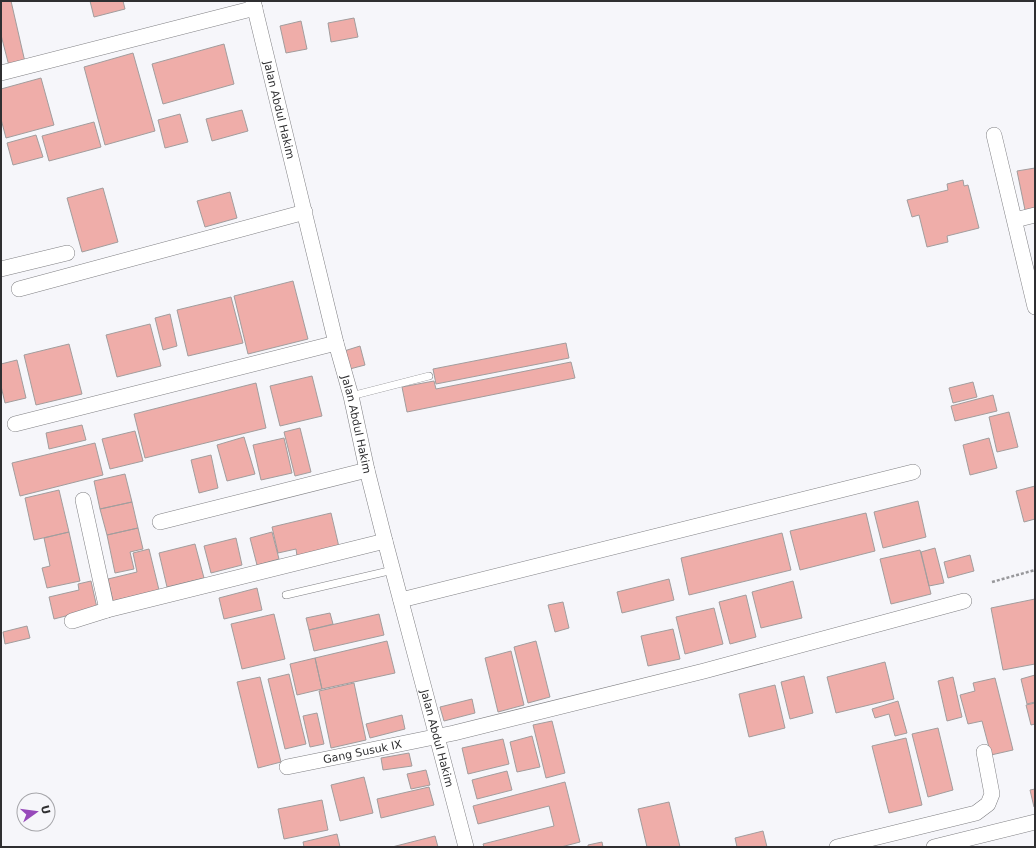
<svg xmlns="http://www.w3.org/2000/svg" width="1036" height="848" font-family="'DejaVu Sans',sans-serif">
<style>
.building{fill:#efada9;stroke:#a29d9d}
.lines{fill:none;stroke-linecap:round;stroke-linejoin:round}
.service-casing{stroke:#808084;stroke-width:8}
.minor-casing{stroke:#808084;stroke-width:16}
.path{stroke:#98989b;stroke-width:2.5;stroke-dasharray:3 2;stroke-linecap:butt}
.service{stroke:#fff;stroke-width:7}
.minor{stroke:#fff;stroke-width:15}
.labels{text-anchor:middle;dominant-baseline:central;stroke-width:3;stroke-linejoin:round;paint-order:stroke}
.street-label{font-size:11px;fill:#2f2f31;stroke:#f6f6fa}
</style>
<rect width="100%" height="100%" fill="#f6f6fa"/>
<path class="building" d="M1,1H11L25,62L9,66L1,35Z
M90,1H123L125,9L94,17Z
M354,18L358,37L331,42L328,23Z
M301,21L307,49L286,53L280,26Z
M224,44L234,84L163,104L152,64Z
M133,53L155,131L105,145L84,67Z
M41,78L54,125L6,138L1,119V89Z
M242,110L248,131L212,141L206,119Z
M180,114L188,142L165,148L158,120Z
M94,122L101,147L49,161L42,136Z
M36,135L43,157L13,165L7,143Z
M1035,168V208L1025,210L1017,171Z
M963,180L964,186L968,185L979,228L947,236L948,242L927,247L919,215L912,217L907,200L948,190L947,184Z
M103,188L118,242L82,252L67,198Z
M230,192L237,218L205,227L197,201Z
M293,281L308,339L248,354L234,296Z
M231,297L243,343L188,356L177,310Z
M170,314L177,346L163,350L155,318Z
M150,324L161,366L117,377L106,335Z
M566,343L569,358L436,384L433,369Z
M69,344L82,394L36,405L24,355Z
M360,346L365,365L346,370L341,352Z
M17,360L26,398L5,403L1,386V364Z
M571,362L575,378L407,412L402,387L434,381L436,389Z
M312,376L322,416L280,426L270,386Z
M973,382L977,397L953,403L949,388Z
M256,383L266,428L145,458L134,414Z
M993,395L997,411L955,421L951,406Z
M1009,412L1018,447L997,452L989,417Z
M82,425L86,440L49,449L46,433Z
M300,428L311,472L295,476L284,432Z
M135,431L143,461L110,469L102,439Z
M244,437L255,474L227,481L217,445Z
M284,438L292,473L261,480L253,445Z
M989,438L997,468L970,475L963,445Z
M95,443L103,475L20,496L12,463Z
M211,455L218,488L199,493L191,460Z
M125,474L132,502L100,509L94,481Z
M1035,486V519L1024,522L1016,491Z
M59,490L69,532L34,540L25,498Z
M918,501L926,537L883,548L874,512Z
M132,502L138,528L107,535L100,509Z
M331,513L339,547L297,556L296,549L278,553L272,527Z
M866,513L875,551L800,570L790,531Z
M138,528L143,549L130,552L134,569L115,573L107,535Z
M69,532L80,581L47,588L42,568L50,566L44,538Z
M272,532L279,559L257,565L250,538Z
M782,533L791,570L689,595L681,558Z
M236,538L242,565L211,573L204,546Z
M195,544L204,578L167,587L159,553Z
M935,548L944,583L929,586L921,552Z
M149,549L159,590L113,601L108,579L137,572L133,553Z
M920,550L931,594L891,604L880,559Z
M970,555L974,571L948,578L944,562Z
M669,579L674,600L622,613L617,592Z
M91,581L97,608L54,619L49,597L79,590L78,584Z
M793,581L802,618L761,628L752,592Z
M257,588L262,610L224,619L219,598Z
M746,595L756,637L730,644L719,602Z
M1035,599V664L1003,670L991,608Z
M563,602L569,628L555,632L548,605Z
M714,608L723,644L685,654L676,617Z
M330,613L333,624L309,630L306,618Z
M274,614L285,659L242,669L231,624Z
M379,614L384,635L314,651L309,630Z
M27,626L30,638L5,644L3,632Z
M673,629L680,659L648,666L641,636Z
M387,641L395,673L322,689L315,658Z
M536,641L550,697L528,703L514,647Z
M511,651L524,705L498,712L485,658Z
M315,658L322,689L297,695L290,664Z
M885,662L894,699L836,713L827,677Z
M289,674L306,744L285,749L268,679Z
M1035,675V702L1027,704L1021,679Z
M804,676L813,713L790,719L781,682Z
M260,677L281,762L258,768L237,682Z
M953,677L962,717L947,721L938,681Z
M995,678L1013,750L991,755L982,721L968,724L960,695L975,691L973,683Z
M354,683L366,740L331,748L319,691Z
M775,685L785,728L749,737L739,694Z
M472,699L475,713L444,721L440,707Z
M898,701L907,733L895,736L889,714L875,718L872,709Z
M1035,703V724L1031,725L1026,705Z
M317,713L324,744L310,747L303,716Z
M402,715L405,729L370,738L366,724Z
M552,721L565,773L546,778L533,725Z
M938,728L953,790L928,797L912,734Z
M532,736L540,767L517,772L510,742Z
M906,738L922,805L889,813L872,746Z
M503,739L509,764L468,774L462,748Z
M409,753L412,766L383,770L381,758Z
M426,770L430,785L411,789L407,774Z
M507,771L512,790L477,799L472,780Z
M364,777L373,813L340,821L331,785Z
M565,782L580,842L561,847H484L483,844L554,826L549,806L478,824L473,806Z
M429,787L434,805L381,818L377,799Z
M1035,789V807H1034L1030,790Z
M322,800L328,830L284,839L278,809Z
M669,802L680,847H647L638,809Z
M763,831L767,847H737L735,838Z
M337,834L340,847H304L303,842Z
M435,836L438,847H392Z
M602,842L603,847H588V845Z"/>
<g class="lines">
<defs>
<path id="service" d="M351,396L429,376
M286,595L393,570"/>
<g id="minor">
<path id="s1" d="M253,1L336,343L351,396L367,470L385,541L437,737L466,847"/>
<path d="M1,73L255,8"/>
<path d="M994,135L1035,307"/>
<path d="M1015,220L1035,215"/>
<path d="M1,269L67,253"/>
<path d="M19,289L305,212"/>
<path d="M15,424L336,343"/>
<path d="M83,500L107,610"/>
<path d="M160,522L367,470"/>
<path d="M401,600L913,472"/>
<path d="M72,621L107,610L385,541"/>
<path id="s2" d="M287,767L454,733L704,671L964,601"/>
<path d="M837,847L976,813L988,804L992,794L984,752"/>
<path d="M934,847L1035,822"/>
</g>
</defs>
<use href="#service" class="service-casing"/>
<use href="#minor" class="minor-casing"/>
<path class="path" d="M992,582L1035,570"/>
<use href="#service" class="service"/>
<use href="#minor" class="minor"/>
</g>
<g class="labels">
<g class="street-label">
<text stroke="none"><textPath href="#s1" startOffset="112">Jalan Abdul Hakim</textPath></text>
<text stroke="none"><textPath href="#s1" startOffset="436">Jalan Abdul Hakim</textPath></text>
<text stroke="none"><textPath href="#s1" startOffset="760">Jalan Abdul Hakim</textPath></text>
<text stroke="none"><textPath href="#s2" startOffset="77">Gang Susuk IX</textPath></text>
</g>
</g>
<rect width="1036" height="848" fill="none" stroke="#2f2f31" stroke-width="4"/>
<g transform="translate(36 812) rotate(76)"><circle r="19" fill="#f6f6fa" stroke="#a6a6aa"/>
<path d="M0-3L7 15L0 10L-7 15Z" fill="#9749ba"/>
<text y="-6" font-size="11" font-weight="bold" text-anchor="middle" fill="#2f2f31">U</text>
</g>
</svg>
